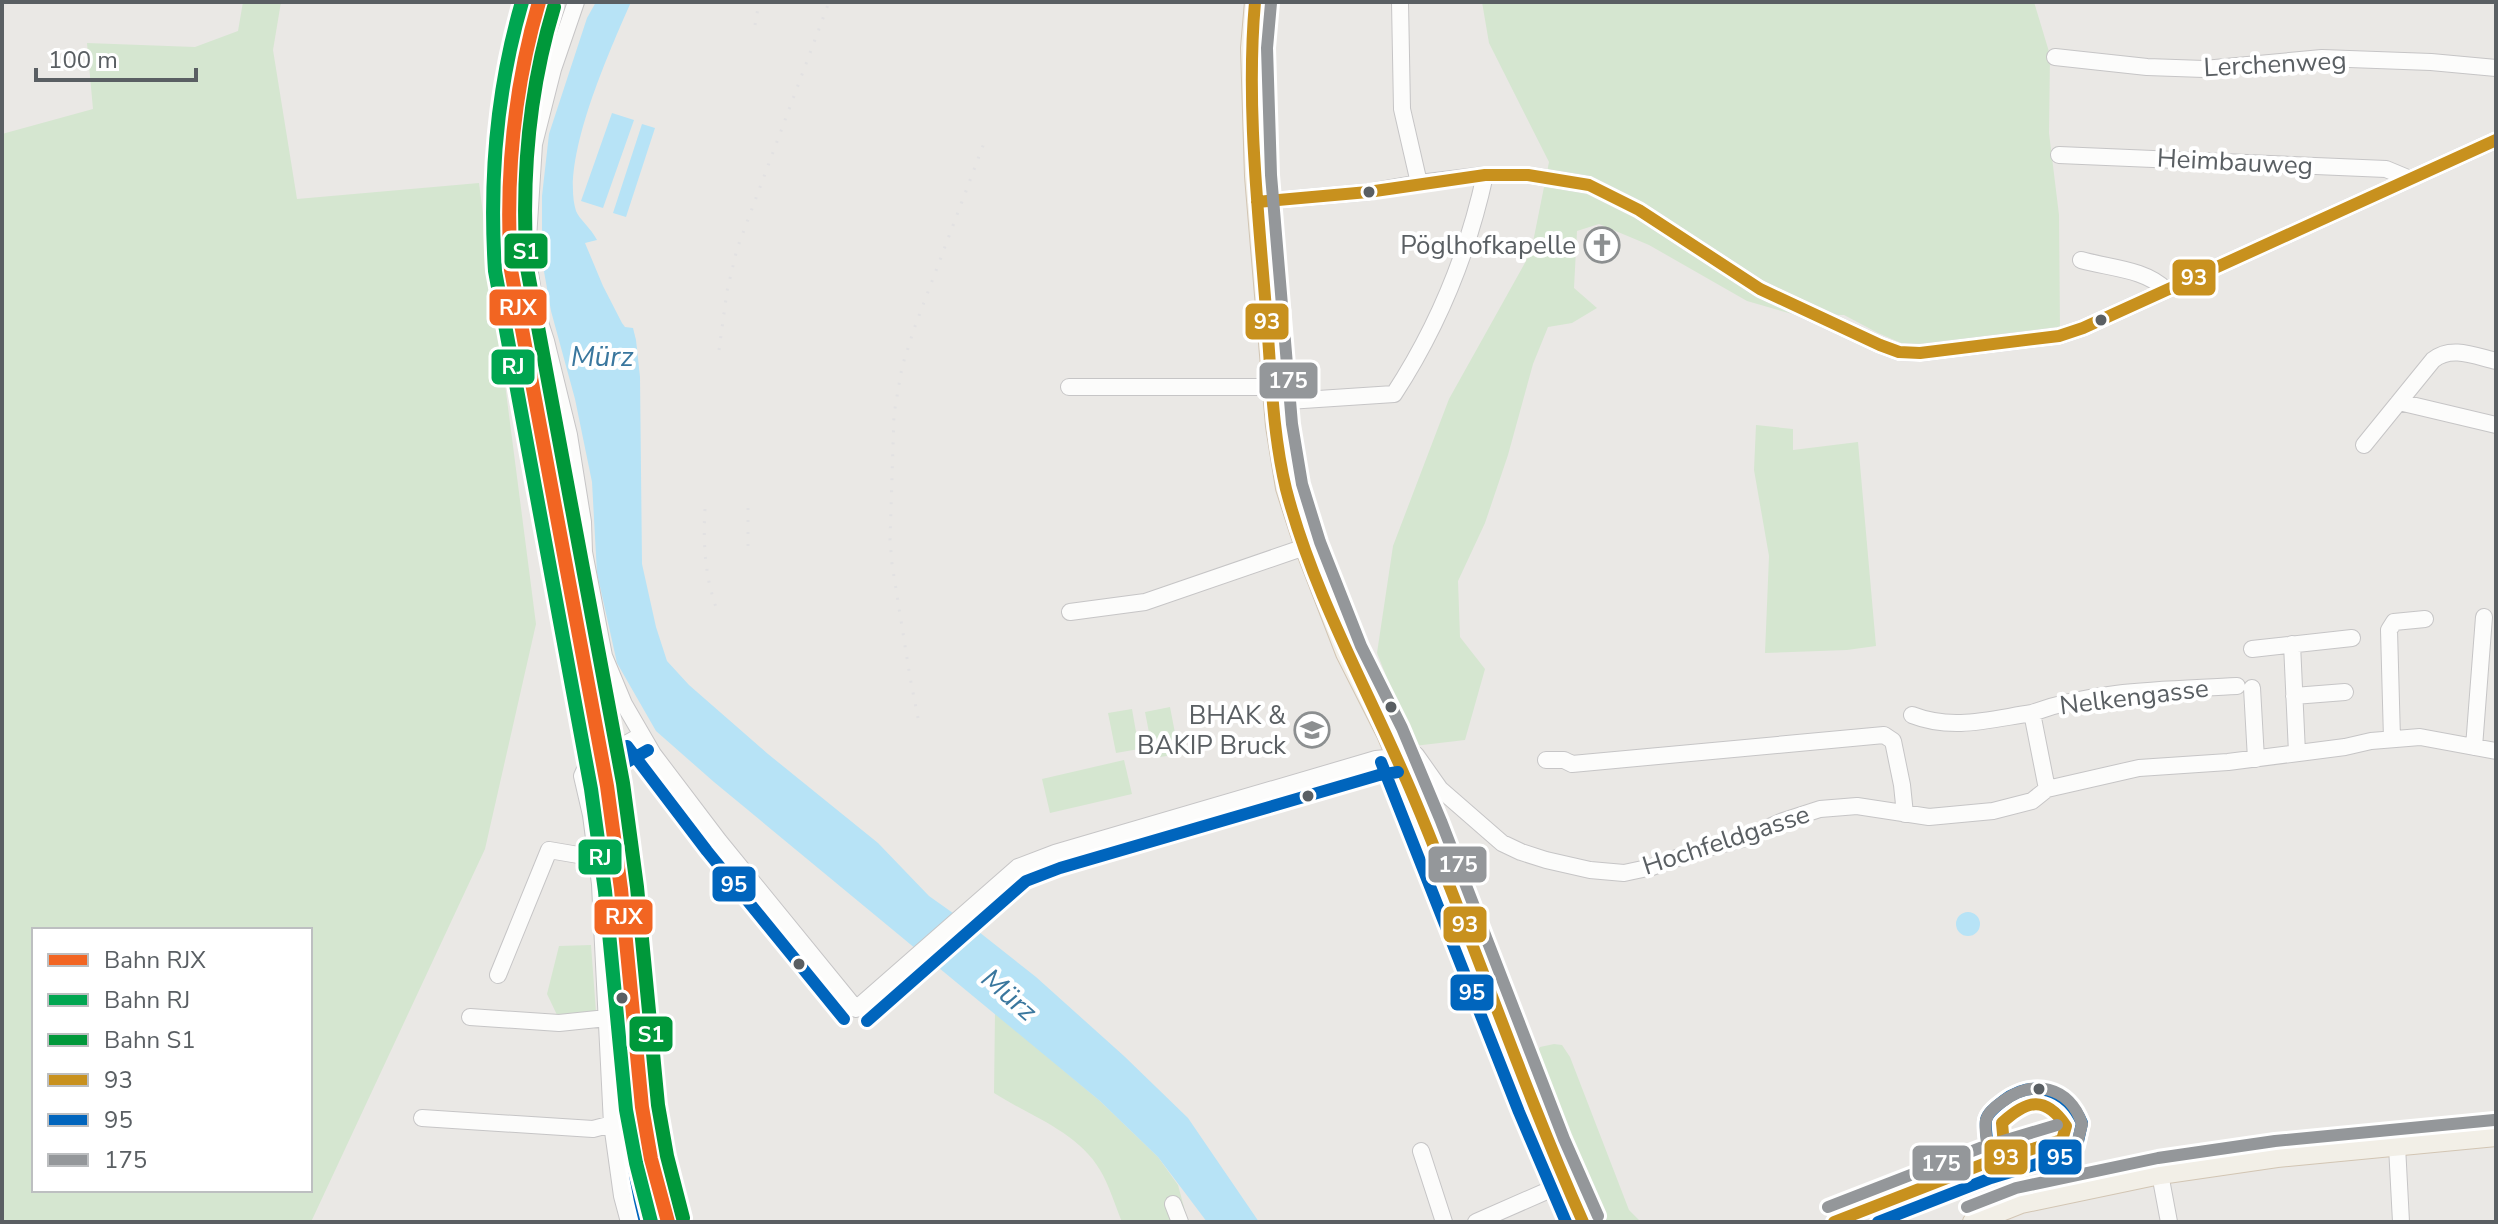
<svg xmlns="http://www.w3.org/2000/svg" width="2498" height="1224" font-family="'Nunito Sans',sans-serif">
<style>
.green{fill:#d5e6d0;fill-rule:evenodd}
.water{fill:#b7e3f6}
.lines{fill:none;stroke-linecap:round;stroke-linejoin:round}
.minor-tunnel{stroke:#c6c6c4;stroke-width:16;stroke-dasharray:16 8;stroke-linecap:butt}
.minor-casing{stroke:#c6c5c6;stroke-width:18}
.major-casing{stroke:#d2c5b3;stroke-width:22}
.minor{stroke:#fcfcfb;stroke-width:16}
.major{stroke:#f2efe7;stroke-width:20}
.rail{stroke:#e2e1e2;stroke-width:3;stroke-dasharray:2 10;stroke-linecap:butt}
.bus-1-casing{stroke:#fff;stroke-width:18}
.bus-2-casing{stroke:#fff;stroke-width:18}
.bus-3-casing{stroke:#fff;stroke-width:18}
.bus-1{stroke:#c8911e;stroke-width:12}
.bus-2{stroke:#0065bd;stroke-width:12}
.bus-3{stroke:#94979a;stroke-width:12}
.rail-1-casing{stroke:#fff;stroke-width:20}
.rail-2-casing{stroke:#fff;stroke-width:20}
.rail-3-casing{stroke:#fff;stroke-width:20}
.rail-1{stroke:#f26522;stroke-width:14}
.rail-2{stroke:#00a651;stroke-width:14}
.rail-3{stroke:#00983a;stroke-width:14}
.bus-dot{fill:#5a5f63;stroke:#fff;stroke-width:3}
.labels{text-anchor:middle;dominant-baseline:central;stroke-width:8;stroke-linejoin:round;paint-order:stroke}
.street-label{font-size:26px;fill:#5a5f63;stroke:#fff}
.poi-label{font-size:26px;fill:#5a5f63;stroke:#fff;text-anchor:end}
.water-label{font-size:28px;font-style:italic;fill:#3a779e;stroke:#fff}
.line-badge{stroke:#fff;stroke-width:3}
.badge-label{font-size:22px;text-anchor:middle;font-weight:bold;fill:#fff}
</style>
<rect width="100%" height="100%" fill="#eae8e5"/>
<path class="green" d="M243,2H281L273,50L297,199L479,183L536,624L485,849L311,1222H2V134L93,109L87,43L195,47L238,31ZM34,930H310V1190H34Z
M1482,2H2034L2050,55L2049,133L2059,215L2060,331L1974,338L1953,345L1908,346L1878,333L1844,315L1792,314L1747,301L1649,245L1599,224L1577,231L1574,288L1597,308L1572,323L1548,327L1533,364L1508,455L1485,523L1458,581L1460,637L1485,669L1465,740L1414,746L1377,653L1393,546L1449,399L1531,252L1549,162L1489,43Z
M1756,425L1793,429V450L1858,442L1876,646L1847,650L1765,653L1769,556L1754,470Z
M1170,707L1179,754L1154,758L1145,712Z
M1132,709L1139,749L1116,753L1108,713Z
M1124,760L1132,794L1050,813L1042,779Z
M591,945L596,1012L558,1017L547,994L559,946Z
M995,1013L1100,1101L1158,1157L1178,1185L1188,1222H1122C1115,1205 1109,1185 1100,1170C1078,1132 1030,1116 994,1093Z
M1554,1044L1562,1045L1570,1057L1629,1210L1641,1222H1606L1563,1123L1540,1062L1537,1052L1540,1047Z"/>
<path class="water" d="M596,2H631C610,50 560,160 576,211C579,219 591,228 597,240L585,243L603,286L622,323L625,327L633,328L636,340L640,377L642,564L656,627L667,661L689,685L768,754L878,843L929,896L974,928L1036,977L1124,1056L1188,1118L1259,1222H1207L1158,1157L1100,1101L714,782L656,731L617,663L597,573L592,482L575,399L551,311L542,260V196L549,134L587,18Z
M612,113L634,120L603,208L581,201Z
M642,124L655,128L626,217L613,213Z
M1956 924a12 12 0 1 1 24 0a12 12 0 1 1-24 0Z"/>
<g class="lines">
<path class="minor-tunnel" d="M595,762L624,745"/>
<defs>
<path id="minor" d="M576,2L553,69L534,144L527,255L536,310L546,341L569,435L583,522L584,552L604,656L624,704L653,754L719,841L856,1009L1018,867L1055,853L1376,759L1416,755L1440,789L1502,843L1521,852L1546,860L1590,870L1624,873L1652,867L1696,851L1742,839L1783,821L1820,809L1857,806L1929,817L1993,811L2032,801L2047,789L2139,768L2228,762L2345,747L2371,741L2420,737L2496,751
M1400,2L1402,109L1419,183
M2055,57L2147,67L2204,69L2322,58L2431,62L2496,68
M2059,155L2386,169L2410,179
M1257,202L1368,192L1419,183L1485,175H1528L1589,185L1639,210L1760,289L1880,345L1899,352L1920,353L2059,336L2083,328L2496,140
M2081,260C2109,268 2146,269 2166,290
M1069,387H1272
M1273,402L1394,394C1437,328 1468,253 1485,175
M2399,402L2496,425
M2364,445L2433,360C2451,345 2475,356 2496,361
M1070,612L1145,602L1305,547
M2292,644L2297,753
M2252,649L2352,638
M2252,688L2256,759
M2294,696L2345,692
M2032,713C2097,689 2169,690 2237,686
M1912,715C1953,731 1991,719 2032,713L2047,789
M2392,739L2389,630L2394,622L2425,619
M624,745L640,736
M2474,747L2484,617
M1546,760H1564L1572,764L1884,735L1893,741L1902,785L1905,814
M595,762L586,767L582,776L591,815L600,884L612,1124L622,1196L629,1222
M498,975L549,850L596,858
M470,1017L559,1023L607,1018
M422,1118L593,1129L612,1124
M2397,1146L2401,1222
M1421,1151L1444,1222
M2160,1174L2169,1222
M1173,1204L1180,1222
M1476,1222L1565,1183"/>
<path id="major" d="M1255,2L1251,48L1255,176L1276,426L1286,488L1305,547L1346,653L1387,734L1426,827L1549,1145L1583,1222
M1973,1222L2021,1203L2160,1174L2277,1157L2496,1136"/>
</defs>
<use href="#minor" class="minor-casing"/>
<use href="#major" class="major-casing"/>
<use href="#minor" class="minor"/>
<use href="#major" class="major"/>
<path class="rail" d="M755,25L759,2
M508,230C510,154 521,75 547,2
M719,350L727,291L737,249L829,2
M705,509C703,545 705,577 717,610
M748,546V508
M918,718L910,677L892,564L890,540L894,414L902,367L914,329L984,143"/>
<defs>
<path id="bus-1" d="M1255,2C1246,104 1258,208 1266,310C1271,369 1272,431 1286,489C1314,597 1371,695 1414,798C1473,938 1521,1083 1583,1222
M1257,202L1368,192L1485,175H1528L1589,185L1639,210L1760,289L1880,345L1899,352L1920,353L2059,336L2083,328L2496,140
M1834,1222L1986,1163L2062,1140L2066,1126C2045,1095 2027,1100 2002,1123L2005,1156"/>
<path id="bus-2" d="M627,746L707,851L844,1019
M1381,762L1519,1112L1566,1222
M867,1021L1026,881L1060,868L1379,775L1398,772
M644,1218C630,1164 627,1109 624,1053C620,961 620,868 599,778L648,750
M1878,1222L1991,1178L2070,1154L2077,1146L2082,1123C2067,1089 2033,1078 2003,1101C1997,1106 1988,1112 1986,1120C1985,1128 1987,1138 1988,1146"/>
<path id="bus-3" d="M1271,3L1267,48L1271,175L1292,424L1302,484L1320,542L1361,646L1402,728L1441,821L1564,1139L1598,1216
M1989,1157C1988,1146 1984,1131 1986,1120C1988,1112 1996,1106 2002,1102C2032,1078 2070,1086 2082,1124L2077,1144
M1828,1207L1980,1148L2057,1125
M1967,1207L2016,1188L2158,1158L2275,1141L2494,1120"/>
</defs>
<use href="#bus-1" class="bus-1-casing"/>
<use href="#bus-2" class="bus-2-casing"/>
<use href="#bus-3" class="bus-3-casing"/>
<use href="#bus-1" class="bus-1"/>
<use href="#bus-2" class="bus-2"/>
<use href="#bus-3" class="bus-3"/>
<defs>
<path id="rail-1" d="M539,2C513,91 505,178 511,270L607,786L621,889L642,1107L651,1159L668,1222"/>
<path id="rail-2" d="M522,2C496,91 489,179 495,271L591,789L605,891L626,1110L636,1163L651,1222"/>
<path id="rail-3" d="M554,7C528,93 521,178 527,268L623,783L637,887L658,1105L667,1156L683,1218"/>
</defs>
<use href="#rail-1" class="rail-1-casing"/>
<use href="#rail-2" class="rail-2-casing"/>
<use href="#rail-3" class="rail-3-casing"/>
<use href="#rail-1" class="rail-1"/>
<use href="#rail-2" class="rail-2"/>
<use href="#rail-3" class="rail-3"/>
</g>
<defs>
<symbol id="church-ring" viewBox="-11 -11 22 22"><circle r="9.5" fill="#fff" stroke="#8c8f90" stroke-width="1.5"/><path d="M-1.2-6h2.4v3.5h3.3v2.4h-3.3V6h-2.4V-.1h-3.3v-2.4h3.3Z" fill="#8c8f90"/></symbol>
<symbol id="school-ring" viewBox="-11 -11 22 22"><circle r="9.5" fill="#fff" stroke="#8c8f90" stroke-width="1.5"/><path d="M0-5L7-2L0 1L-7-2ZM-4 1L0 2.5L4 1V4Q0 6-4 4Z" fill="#8c8f90"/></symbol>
</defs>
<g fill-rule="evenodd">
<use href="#church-ring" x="1582" y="225" width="40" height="40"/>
<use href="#school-ring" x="1292" y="710" width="40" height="40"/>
</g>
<g class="bus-dot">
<circle cx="1369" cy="192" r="7"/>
<circle cx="2101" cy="320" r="7"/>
<circle cx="1391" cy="707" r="7"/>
<circle cx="1308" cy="796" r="7"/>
<circle cx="799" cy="964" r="7"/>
<circle cx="622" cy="998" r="7"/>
<circle cx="2039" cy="1089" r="7"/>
</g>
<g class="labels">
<g class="street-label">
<text transform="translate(2275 64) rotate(-3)">Lerchenweg</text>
<text transform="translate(2235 162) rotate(3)">Heimbauweg</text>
<text transform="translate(2134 697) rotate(-7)">Nelkengasse</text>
<text transform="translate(1726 840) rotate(-18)">Hochfeldgasse</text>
</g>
<g class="poi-label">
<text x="1576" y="245">Pöglhofkapelle</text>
<text x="1286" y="715">BHAK &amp;<tspan x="1286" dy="30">BAKIP Bruck</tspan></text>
</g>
<g class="water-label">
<text x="602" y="357">Mürz</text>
<text transform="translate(1009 995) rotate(41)">Mürz</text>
</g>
</g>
<g class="line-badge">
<rect x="503" y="232" width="46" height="38" rx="8" fill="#00983a"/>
<rect x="2171" y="258" width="46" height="39" rx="8" fill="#c8911e"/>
<rect x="488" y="288" width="60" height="39" rx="8" fill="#f26522"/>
<rect x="1244" y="302" width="46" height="39" rx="8" fill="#c8911e"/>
<rect x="490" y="348" width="46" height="38" rx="8" fill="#00a651"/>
<rect x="1258" y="361" width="61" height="39" rx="8" fill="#94979a"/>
<rect x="577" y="838" width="46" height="38" rx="8" fill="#00a651"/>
<rect x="1427" y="845" width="61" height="39" rx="8" fill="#94979a"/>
<rect x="711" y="865" width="46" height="38" rx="8" fill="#0065bd"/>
<rect x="593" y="898" width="61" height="38" rx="8" fill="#f26522"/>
<rect x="1442" y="905" width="46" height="39" rx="8" fill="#c8911e"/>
<rect x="1449" y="973" width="46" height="39" rx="8" fill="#0065bd"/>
<rect x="628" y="1015" width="46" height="38" rx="8" fill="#00983a"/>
<rect x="1983" y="1138" width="46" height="38" rx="8" fill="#c8911e"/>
<rect x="2037" y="1138" width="46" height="38" rx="8" fill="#0065bd"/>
<rect x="1911" y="1144" width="61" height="38" rx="8" fill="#94979a"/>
</g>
<g class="badge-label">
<text x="526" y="259">S1</text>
<text x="2194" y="285">93</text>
<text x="518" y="315">RJX</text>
<text x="1267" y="329">93</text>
<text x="513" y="374">RJ</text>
<text x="1288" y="388">175</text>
<text x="600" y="865">RJ</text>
<text x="1458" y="872">175</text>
<text x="734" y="892">95</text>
<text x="624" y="924">RJX</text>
<text x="1465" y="932">93</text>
<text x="1472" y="1000">95</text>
<text x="651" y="1042">S1</text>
<text x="2006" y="1165">93</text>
<text x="2060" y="1165">95</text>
<text x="1941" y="1171">175</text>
</g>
<rect width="2498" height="1224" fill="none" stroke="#5a5f63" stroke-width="8"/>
<rect x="32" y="928" width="280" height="264" fill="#ffffff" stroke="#bdbfc1" stroke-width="2"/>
<rect x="48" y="954" width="40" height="12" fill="#f26522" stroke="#bdbfc1" stroke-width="2"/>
<text x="104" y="968" font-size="24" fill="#5a5f63">Bahn RJX</text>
<rect x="48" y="994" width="40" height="12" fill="#00a651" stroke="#bdbfc1" stroke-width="2"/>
<text x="104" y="1008" font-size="24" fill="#5a5f63">Bahn RJ</text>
<rect x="48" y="1034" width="40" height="12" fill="#00983a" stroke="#bdbfc1" stroke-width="2"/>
<text x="104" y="1048" font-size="24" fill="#5a5f63">Bahn S1</text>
<rect x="48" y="1074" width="40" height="12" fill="#c8911e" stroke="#bdbfc1" stroke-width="2"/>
<text x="104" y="1088" font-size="24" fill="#5a5f63">93</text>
<rect x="48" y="1114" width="40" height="12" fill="#0065bd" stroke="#bdbfc1" stroke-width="2"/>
<text x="104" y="1128" font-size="24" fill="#5a5f63">95</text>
<rect x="48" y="1154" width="40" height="12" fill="#94979a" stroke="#bdbfc1" stroke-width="2"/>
<text x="104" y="1168" font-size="24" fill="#5a5f63">175</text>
<path d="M36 68v12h160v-12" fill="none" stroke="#5a5f63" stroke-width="4"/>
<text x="48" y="68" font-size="24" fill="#5a5f63" stroke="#ffffff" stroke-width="6" paint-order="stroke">100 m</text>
</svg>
